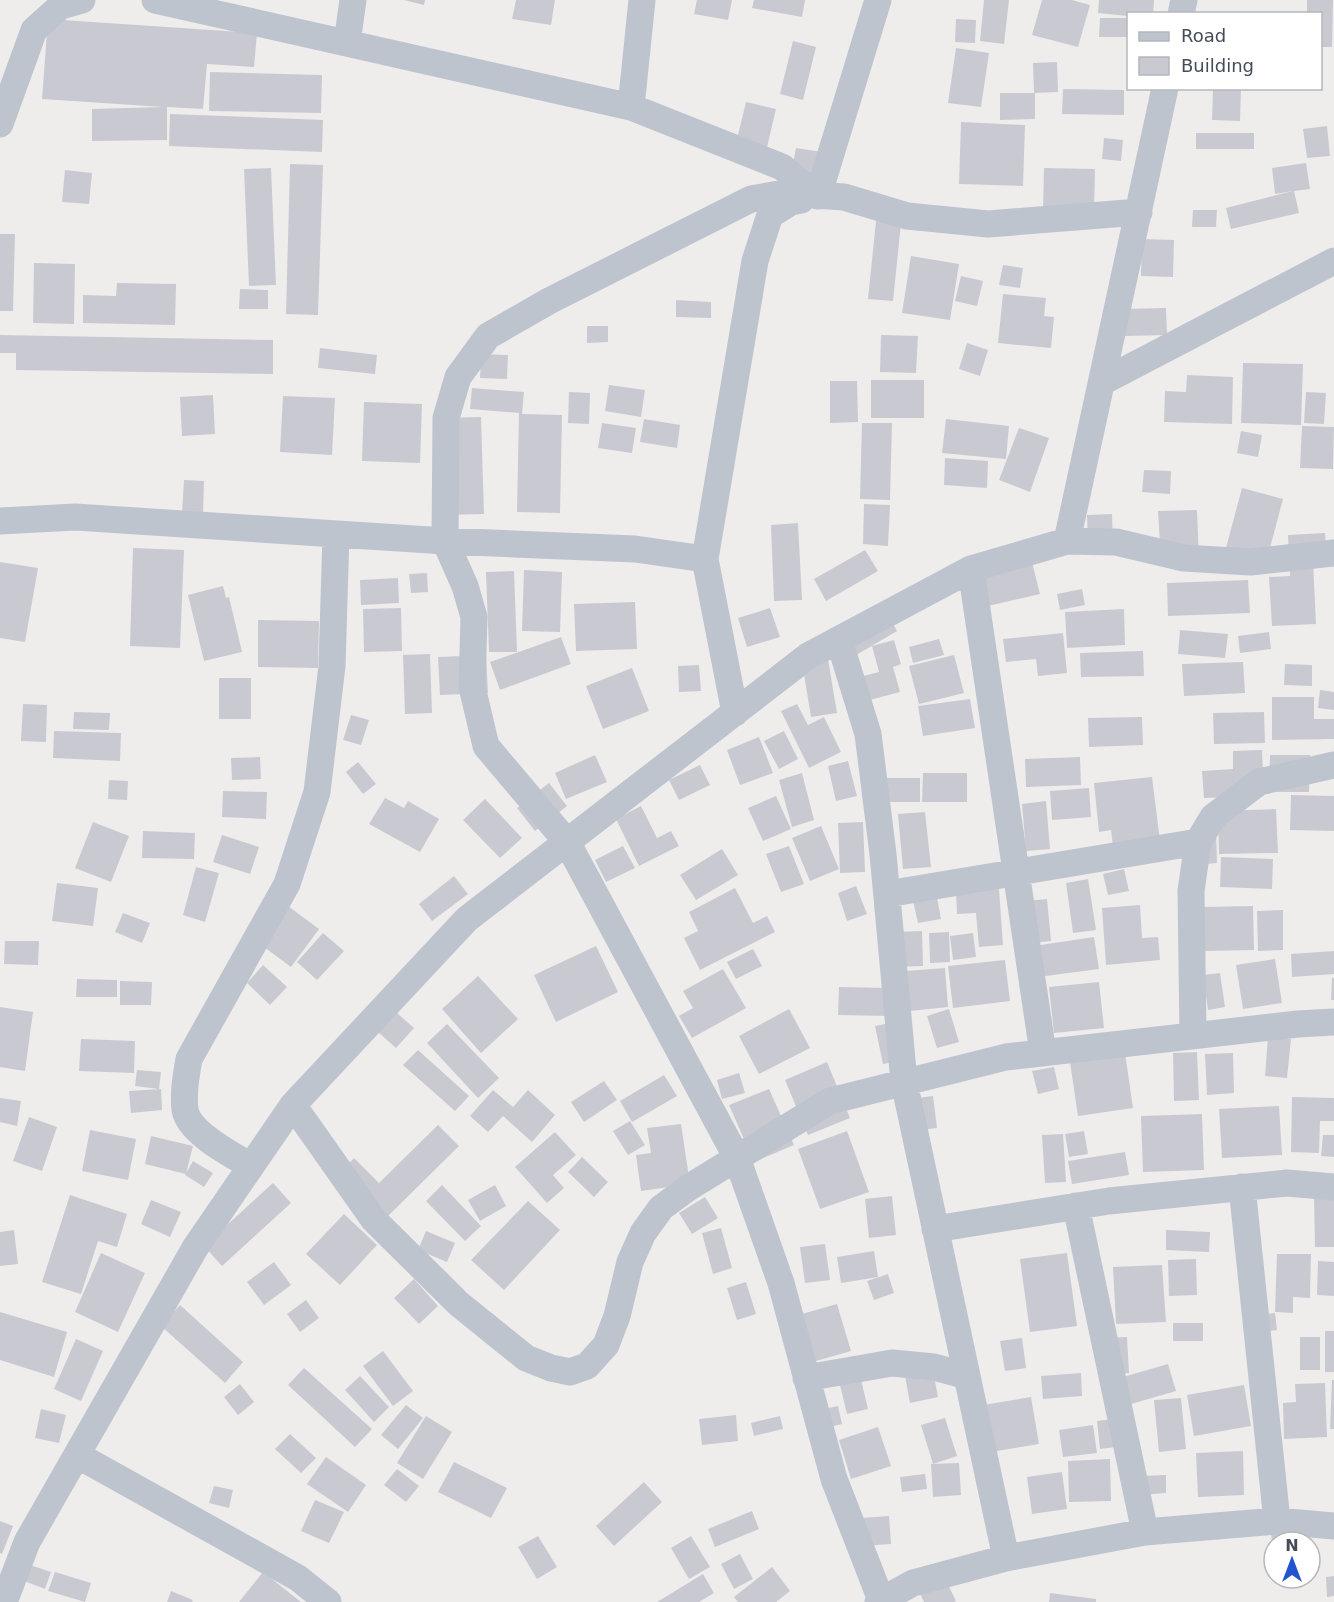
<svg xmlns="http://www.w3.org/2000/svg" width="1334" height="1602" font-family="'DejaVu Sans',sans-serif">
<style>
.building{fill:#c9cad1}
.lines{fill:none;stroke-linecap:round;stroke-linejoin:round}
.street{stroke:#bdc4ce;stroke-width:27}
</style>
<rect width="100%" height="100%" fill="#efecec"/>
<path class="building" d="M404,0H425L424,5Z
M516,0H555L551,25L512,19Z
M697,0H732L728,20L694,14Z
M754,0H805L802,17L752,8Z
M984,0H1009L1004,44L980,41Z
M1042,0H1072L1090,5L1078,47L1032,35Z
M1099,0H1154L1153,14H1128V16L1098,13Z
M1307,0H1333L1332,47H1320V14H1307Z
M1100,18H1128V37H1099Z
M48,19L257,33L254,67L207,64L203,109L167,107V140L92,141V109L163,107L42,99Z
M956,19L976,20L975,43L955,42Z
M793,41L816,47L803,100L780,94Z
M956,48L989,53L981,107L948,103Z
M1057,62L1058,92L1034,93L1033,63Z
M210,72L322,75L321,113L209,111Z
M1213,88H1241L1240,121L1212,120Z
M1063,89L1124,90V115L1062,114Z
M1000,93H1035V119L1000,120Z
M746,102L776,109L763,164L733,156Z
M170,114L323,120L322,152L169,146Z
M961,122L1025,125L1023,186L959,184Z
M1327,126L1330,156L1307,158L1303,129Z
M1196,133H1254V149H1196Z
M1104,138L1123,140L1121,161L1102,159Z
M796,148L822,152L816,188L789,184Z
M1306,163L1310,189L1294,191L1299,213L1231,229L1226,208L1293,191L1275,194L1272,168Z
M290,164L323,165L318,315L286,314Z
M271,168L276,285L249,286L244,169Z
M1044,168L1095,169L1094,213L1043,212Z
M65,170L92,173L89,204L62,202Z
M1193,210H1217L1216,227H1192Z
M876,221L901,223L893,301L868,299Z
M0,234H15L13,311H0Z
M1142,239L1174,240L1173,277L1141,276Z
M911,256L959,264L950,320L902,313Z
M34,263L75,264L74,324L33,323Z
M1003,265L1023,268L1020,288L999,285Z
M961,276L983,281L977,306L955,301Z
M117,283L176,284L175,325L83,323V295L116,296Z
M240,289L268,290V309H239Z
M1003,294L1046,298L1044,316L1054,317L1051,348L998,343Z
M676,300L711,302V318L676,317Z
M1166,308L1167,335L1125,336L1124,309Z
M587,326H608V342L587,343Z
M0,335L273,340V374L16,370V353H0Z
M881,335L918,336L916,373L880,372Z
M967,343L988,350L980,376L959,369Z
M320,348L377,355L375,374L318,368Z
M481,354L508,355L507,379L480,378Z
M1243,363L1303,364L1301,425L1241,423Z
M1187,375L1233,377L1232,424L1164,422L1165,391L1186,392Z
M871,380H924V418H871Z
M830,381H857L858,422L830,423Z
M609,385L645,390L641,417L605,411Z
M472,388L524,392L522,414L562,415L560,513L517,512L519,413L470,409Z
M569,392L590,393L589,424L568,423Z
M1306,392L1326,393L1324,424L1304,423Z
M213,395L215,434L182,436L180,397Z
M283,396L335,398L332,455L280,452Z
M364,402L422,404L420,463L362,461Z
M481,417L484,514L443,515L440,418Z
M644,419L680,425L677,448L640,442Z
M946,419L1009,426L1006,459L942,453Z
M602,423L636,428L632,453L598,448Z
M862,423H892L890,500L860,499Z
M1302,426L1334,427L1333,469L1300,468Z
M1019,428L1049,438L1030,492L999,480Z
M1241,431L1262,435L1258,457L1237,453Z
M945,458L988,461L987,488L944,485Z
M1144,470L1171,471L1170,494L1142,492Z
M184,480L204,481L203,514L182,513Z
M1242,488L1283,499L1267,559L1226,548Z
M864,504L890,505L888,546L863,544Z
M1197,510L1199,559L1161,560L1158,511Z
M1112,514L1113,548L1088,549L1087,515Z
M798,523L802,600L774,601L771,525Z
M1325,533L1327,560L1313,561L1316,624L1272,626L1269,577L1290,576L1288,535Z
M133,548L184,550L180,648L130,646Z
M865,550L878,571L826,601L814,579Z
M1031,558L1040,594L988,606L980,571Z
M0,562L38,568L25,642L0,638Z
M524,570L562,572L560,632L522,631Z
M514,571L517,652H489L486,572Z
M427,573L428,592L411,593L409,574Z
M398,578L399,603L361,605L360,580Z
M1248,580L1250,613L1168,616L1167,583Z
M223,586L226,598L229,597L242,652L204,661L188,595Z
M1082,589L1085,605L1060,610L1057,594Z
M635,602L637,649L576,651L574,604Z
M401,608L402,651L364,652L363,609Z
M770,608L780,637L747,647L738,618Z
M885,609L897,631L848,660L836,638Z
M1124,609L1125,645L1067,648L1065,612Z
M258,620L319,621L318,668L258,667Z
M1180,630L1228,634L1225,658L1178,654Z
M1269,632L1271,649L1240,653L1238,636Z
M1063,633L1067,673L1038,676L1036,659L1006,662L1003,639Z
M561,637L571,664L500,690L490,662Z
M939,639L944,655L913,663L909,647Z
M894,640L901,664L893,667L900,692L866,701L859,677L879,672L872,646Z
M1143,651L1144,676L1081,677L1080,653Z
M430,654L432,713L405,714L403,655Z
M486,655L488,693L440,695L438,657Z
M954,655L964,693L919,704L909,666Z
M828,659L837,713L811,717L802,662Z
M1243,662L1245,693L1184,696L1182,664Z
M1285,664L1312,665V686L1284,685Z
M699,665L701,691L679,692L678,666Z
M632,668L649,711L603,729L586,686Z
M219,678H251V719H219Z
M1320,690L1334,692V710L1318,708Z
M1272,697H1314V719H1334V739L1272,740Z
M970,699L975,728L923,736L918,706Z
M23,704L47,705L46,742L21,741Z
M797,704L808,725L824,717L841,752L809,768L781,711Z
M74,712L110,713L109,730L73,729Z
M1264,712L1265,743L1214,744L1213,713Z
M351,715L369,720L361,745L343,740Z
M1142,717L1143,745L1089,747L1088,718Z
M54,731L121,733L120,761L53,758Z
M784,731L798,759L779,769L764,741Z
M759,737L773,773L740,785L727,750Z
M1262,750L1264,796L1204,798L1202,771L1233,769V751Z
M595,755L607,782L566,799L555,773Z
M1270,755H1310L1309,792H1269Z
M260,757L261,779L232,780L231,758Z
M1080,757L1081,785L1026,787L1025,759Z
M848,761L857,796L836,801L828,766Z
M358,762L376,784L363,794L346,772Z
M700,765L710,785L679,800L669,780Z
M802,773L814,820L792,827L779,780Z
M923,773H967V802H922Z
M1152,777L1160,841L1113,846L1111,830L1099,832L1094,783Z
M875,778H920V802H875Z
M109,780L128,781L127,800L108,799Z
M549,783L567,806L535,831L517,808Z
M1089,788L1091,817L1052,820L1050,791Z
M223,791L267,792L266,819L222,817Z
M1291,795L1334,796V831L1290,830Z
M776,796L791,829L763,841L748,808Z
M385,798L404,808L408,801L439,819L420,852L369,824Z
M485,799L522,838L500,858L463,820Z
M1046,801L1050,849L1026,851L1022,804Z
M641,806L657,838L671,831L679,846L639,866L616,819Z
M1276,809L1278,853L1219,854L1218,811Z
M925,812L931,867L903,869L898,814Z
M93,822L129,836L111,882L75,868Z
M863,822L865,872L840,873L838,823Z
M821,826L839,869L810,881L792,838Z
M1216,828L1217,863L1195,865Z
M143,831L195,833L194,859L142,858Z
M222,835L259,847L250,874L213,862Z
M623,846L635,868L606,882L595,860Z
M789,846L804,884L781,892L766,854Z
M722,849L738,875L696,900L680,875Z
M1221,857L1273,859L1272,889L1220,887Z
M196,867L219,873L205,922L183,915Z
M1124,869L1129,891L1108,895L1103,874Z
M454,876L468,894L432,921L419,904Z
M1088,879L1096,930L1073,933L1066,883Z
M57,883L98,888L93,926L52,921Z
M856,886L867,914L847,921L838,893Z
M935,887L941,919L918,923L911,892Z
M735,888L753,923L767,916L775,932L700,970L684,938L698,931L689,912Z
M999,889L1003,945L979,947L976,913L957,914L956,892Z
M1047,899L1051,941L1031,943L1026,901Z
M1140,905L1142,938L1158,937L1160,960L1106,965L1102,908Z
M288,906L319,929L291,967L260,944Z
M1253,906L1254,950L1204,951L1203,907Z
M1283,910V950L1258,951L1257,911Z
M123,913L150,923L142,943L115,932Z
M922,931L923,966L895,967L894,932Z
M949,932L950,962L930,963L929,933Z
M323,933L344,951L317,980L297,962Z
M973,933L976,957L953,960L950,936Z
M1094,937L1099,969L1038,977L1034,946Z
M5,941H39L38,965L4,964Z
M596,946L618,992L556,1022L534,975Z
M753,949L762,966L736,979L727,962Z
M1334,951V974L1292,977L1291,954Z
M1275,959L1282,1003L1243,1009L1236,965Z
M1005,960L1010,1001L953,1008L948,966Z
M263,965L287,987L270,1005L247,983Z
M945,968L948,1007L910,1011L906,971Z
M723,969L746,1008L692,1038L679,1016L693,1008L683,991Z
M1220,973L1225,1007L1208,1010L1203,975Z
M478,976L518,1019L481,1053L442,1009Z
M1332,978H1334V1000H1331Z
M77,979L117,980V997H76Z
M120,981L152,982L151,1005H120Z
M1099,982L1104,1028L1054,1033L1049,987Z
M839,987L890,988V1016L838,1015Z
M0,1007L33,1012L25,1071L0,1067Z
M789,1009L810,1048L759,1074L739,1036Z
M949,1009L959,1042L937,1048L927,1016Z
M397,1013L414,1028L396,1048L378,1032Z
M906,1020L915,1057L883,1064L875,1026Z
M447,1024L499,1078L478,1098L427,1043Z
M1268,1037L1291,1039L1287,1078L1265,1076Z
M81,1039L135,1041L134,1073L79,1071Z
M418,1050L469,1096L455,1111L403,1065Z
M1197,1052L1199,1100L1174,1101L1173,1053Z
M1125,1053L1133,1108L1078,1116L1070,1062Z
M1233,1053L1234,1093L1207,1095L1205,1054Z
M827,1062L850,1118L808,1135L785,1080Z
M1054,1067L1059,1089L1038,1094L1032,1071Z
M137,1070L161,1072L159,1089L135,1086Z
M739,1073L745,1093L722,1099L717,1080Z
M664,1075L677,1096L632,1122L620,1101Z
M604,1081L617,1100L584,1122L571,1102Z
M161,1089L162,1110L131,1113L129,1091Z
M769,1089L794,1145L754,1162L729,1105Z
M493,1090L513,1107L528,1090L555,1115L532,1142L503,1116L488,1132L470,1116Z
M933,1096L937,1128L912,1131L908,1099Z
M1292,1097L1334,1098V1121H1320L1319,1153L1291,1152Z
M0,1098L21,1101L17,1126L0,1122Z
M1279,1106L1282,1155L1222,1158L1219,1109Z
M1202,1114L1204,1170L1143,1172L1141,1116Z
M29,1117L57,1127L42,1171L13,1161Z
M630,1121L645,1145L628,1155L613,1131Z
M681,1124L690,1184L641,1191L636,1155L651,1153L647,1128Z
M438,1125L459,1146L386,1218L340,1173L354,1158L379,1183Z
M90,1130L136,1139L128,1180L82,1171Z
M847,1131L869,1192L820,1209L798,1149Z
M1084,1131L1088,1154L1069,1157L1065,1134Z
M555,1132L576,1155L553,1175L564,1188L547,1203L515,1167Z
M1063,1134L1066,1182L1045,1183L1042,1135Z
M1323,1135H1334V1157L1321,1156Z
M151,1136L193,1146L186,1174L145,1164Z
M1125,1152L1129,1175L1072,1184L1068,1161Z
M582,1157L608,1182L594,1197L568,1172Z
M193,1161L213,1173L204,1187L185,1175Z
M273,1183L291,1203L222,1266L204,1246Z
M442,1185L481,1226L465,1241L426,1201Z
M495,1185L506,1206L480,1221L468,1200Z
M70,1195L127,1214L117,1247L98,1241L81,1294L42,1282Z
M892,1196L896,1235L869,1238L865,1199Z
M1334,1196V1247H1315L1314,1197Z
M705,1197L718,1218L692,1234L679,1213Z
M151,1200L181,1212L170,1237L141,1224Z
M528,1201L560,1230L504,1290L471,1260Z
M344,1214L377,1245L340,1285L306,1254Z
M721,1228L732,1268L713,1274L702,1233Z
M14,1230L18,1264L0,1266V1232Z
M1166,1230L1210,1232L1209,1252L1166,1250Z
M426,1231L455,1243L447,1262L418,1250Z
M825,1244L830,1280L805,1283L800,1247Z
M874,1251L878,1277L841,1283L837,1257Z
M101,1253L145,1273L118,1332L75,1312Z
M1067,1253L1077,1326L1030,1332L1020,1259Z
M1277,1254H1311L1310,1298L1293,1297V1313L1275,1312Z
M1196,1259L1197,1295L1169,1296L1168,1260Z
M1318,1261L1334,1262V1296L1317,1295Z
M274,1262L291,1285L264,1305L247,1282Z
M1162,1265L1166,1322L1116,1324L1113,1267Z
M888,1274L894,1293L874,1300L867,1281Z
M414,1279L438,1306L419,1324L394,1298Z
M746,1282L756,1314L737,1320L727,1288Z
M306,1300L319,1318L300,1332L287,1314Z
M837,1304L851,1351L802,1365L788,1318Z
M180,1305L243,1362L225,1383L161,1326Z
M0,1312L67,1332L54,1377L0,1360Z
M1275,1313L1277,1330L1255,1333L1252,1316Z
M1173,1323H1203V1341H1173Z
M1325,1331H1334V1372H1325Z
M1127,1337L1129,1373L1100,1374L1099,1338Z
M1300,1337H1320V1370H1300Z
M1022,1338L1026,1368L1005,1371L1000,1341Z
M76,1339L103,1351L81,1401L54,1389Z
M383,1351L413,1391L393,1406L363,1366Z
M930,1355L938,1397L910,1403L902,1360Z
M1168,1364L1176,1391L1124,1406L1116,1379Z
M304,1368L372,1429L355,1447L288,1385Z
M859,1371L868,1409L847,1414L838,1377Z
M1081,1373L1082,1396L1043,1399L1041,1376Z
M360,1376L389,1407L374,1422L345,1390Z
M1332,1380H1334V1429H1330Z
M1325,1383L1327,1437L1284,1439L1283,1403L1296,1402L1295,1384Z
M240,1384L254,1402L238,1415L224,1397Z
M1244,1385L1251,1426L1194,1436L1187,1395Z
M1031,1397L1039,1444L985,1453L977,1406Z
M1181,1398L1186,1449L1159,1452L1154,1400Z
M406,1405L423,1418L398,1449L381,1435Z
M838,1406L842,1424L814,1431L810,1412Z
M41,1409L66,1415L59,1443L35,1438Z
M736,1415L738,1441L702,1445L699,1419Z
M426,1416L452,1432L423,1479L397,1463Z
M780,1416L783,1429L754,1436L751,1423Z
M945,1418L957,1456L933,1464L921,1425Z
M1113,1419L1116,1447L1100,1449L1097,1421Z
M1093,1425L1097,1453L1063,1457L1059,1430Z
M878,1427L891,1466L851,1479L839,1440Z
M290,1434L316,1458L301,1473L275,1449Z
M1243,1451L1244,1495L1198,1497L1196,1453Z
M326,1457L366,1485L348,1512L307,1484Z
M1110,1459L1111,1501L1069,1502L1068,1461Z
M454,1462L507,1488L491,1518L438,1492Z
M959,1463L961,1495L933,1497L931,1464Z
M397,1469L419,1486L406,1502L384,1485Z
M1062,1472L1067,1509L1032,1514L1027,1477Z
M925,1474L927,1489L902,1492L900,1477Z
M1166,1475V1493L1142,1495L1141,1476Z
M644,1482L662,1502L614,1546L596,1526Z
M214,1486L233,1490L229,1508L209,1503Z
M315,1500L344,1512L329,1543L301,1531Z
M752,1511L759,1529L715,1547L708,1529Z
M889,1516L891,1544L862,1546L860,1518Z
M0,1521L13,1526L2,1554L0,1553Z
M1290,1522L1292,1542H1272L1270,1524Z
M538,1536L557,1567L537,1579L518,1547Z
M691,1536L710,1567L689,1579L671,1548Z
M740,1554L753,1579L734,1589L721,1564Z
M938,1564L956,1601L954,1602H924L912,1577Z
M30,1565L51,1572L45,1589L24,1581Z
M772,1567L790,1591L776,1602H738L734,1597Z
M55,1572L91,1583L85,1602L48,1591Z
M263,1572L301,1602H239Z
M703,1574L714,1593L699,1602H657Z
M1334,1576V1596L1327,1597L1326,1577Z
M171,1591L193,1600L192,1602H167Z
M1050,1593L1096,1599V1602H1049Z"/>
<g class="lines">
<path class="street" d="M155,0L631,107L782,167L818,196
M1181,14L1184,0
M347,43L353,0
M631,107L642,0
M0,124L34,30L61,6L82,0
M818,196L878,0
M1102,382L1334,261
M0,521L75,517L445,541L635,549L705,559L735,713
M1067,541L1165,88
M705,559L755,261L770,215L791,202L801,200
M971,569L1043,1053
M839,640L868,734L883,854L904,1082L1006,1558
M887,894L1198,842
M1193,1036L1191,891L1198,842L1213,817L1259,782L1334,765
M293,1105L374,1220L459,1304L526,1358L551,1368L570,1372L587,1366L606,1345L617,1316L630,1262L643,1233L661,1208L688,1188L830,1101L1006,1057L1298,1024L1334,1022
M251,1166C232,1155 189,1133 185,1110C183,1093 186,1076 189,1059L287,884L317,792L332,666L336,534
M1242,1187L1277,1521
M1076,1206L1145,1532
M935,1229L1109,1201L1287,1183L1334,1187
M806,1378L892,1363L934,1367L967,1376
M77,1455L298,1578L328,1602
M881,1600L834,1479L781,1283L737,1158L567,842L486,746L472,687L474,617L465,586L445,541L446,418L458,377L488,336L549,301L751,199L785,193L844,197L907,216L988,224L1139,212
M4,1602L27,1542L195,1248L293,1105L467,919L808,656L971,569L1067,541L1116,542L1184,558L1250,562L1334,553
M878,1602L913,1583L1006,1558L1145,1532L1277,1521L1334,1526"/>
</g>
<rect x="1127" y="12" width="195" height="78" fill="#ffffff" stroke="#b5b7bc" stroke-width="1.5"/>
<rect x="1139" y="32" width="30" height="9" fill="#bdc4ce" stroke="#b5b7bc" stroke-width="1.5"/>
<text x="1181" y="42" font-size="18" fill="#454c58">Road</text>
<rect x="1139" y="57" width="30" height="18" fill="#c9cad1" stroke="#b5b7bc" stroke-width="1.5"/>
<text x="1181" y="72" font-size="18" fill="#454c58">Building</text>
<g transform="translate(1292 1560)"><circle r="28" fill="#ffffff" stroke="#b5b7bc" stroke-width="1.5"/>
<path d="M0-4.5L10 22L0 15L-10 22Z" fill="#2254d2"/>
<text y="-9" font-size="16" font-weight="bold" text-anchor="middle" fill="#454c58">N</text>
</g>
</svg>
